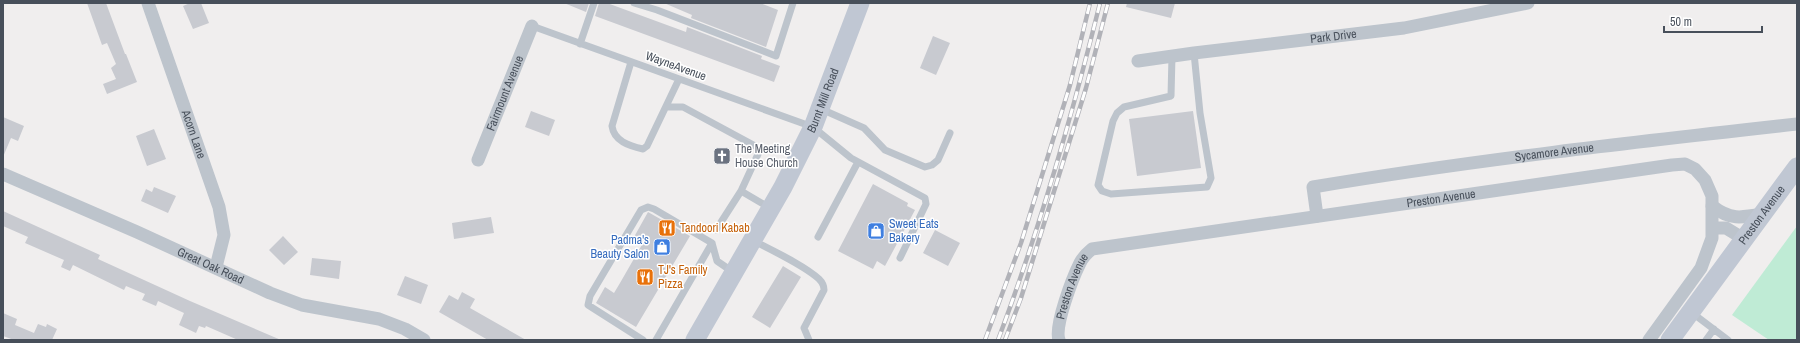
<svg xmlns="http://www.w3.org/2000/svg" width="1800" height="343" font-family="'Archivo Narrow',sans-serif">
<style>
.green{fill:#bfebd5}
.building{fill:#c8cad0}
.lines{fill:none;stroke-linecap:round;stroke-linejoin:round}
.lane{stroke:#bdc4cc;stroke-width:7}
.street{stroke:#bdc4cc;stroke-width:13}
.secondary{stroke:#c0c7d3;stroke-width:19}
.rail-casing{stroke:#b1b2b8;stroke-width:4.5}
.rail{stroke:#fff;stroke-width:3;stroke-dasharray:9;stroke-linecap:butt}
.labels{text-anchor:middle;dominant-baseline:central;stroke-width:3;stroke-linejoin:round;paint-order:stroke}
.street-label{font-size:12px;fill:#474f5a;stroke:#fff}
.worship-label{font-size:12px;fill:#5b616d;stroke:#fff;text-anchor:start}
.shop-label{font-size:12px;fill:#366cbe;stroke:#fff;text-anchor:start}
.food-label{font-size:12px;fill:#c56008;stroke:#fff;text-anchor:start}
</style>
<rect width="100%" height="100%" fill="#f0eeee"/>
<path class="green" d="M1797,226V340H1769L1732,315Z"/>
<path class="building" d="M87,3H106L125,54H126L137,82L107,94L103,84L116,79L111,68L116,64L107,43L102,45Z
M190,3H201L209,23L193,29L183,6Z
M564,3H589L586,12Z
M599,3H607L686,32L687,27L762,56L761,59L780,66L774,82L595,16Z
M664,3H760L778,10L766,47L691,18L692,15Z
M1127,3H1175L1171,18L1126,7Z
M933,36L950,43L936,75L920,68Z
M531,111L555,120L549,136L525,127Z
M1193,111L1201,168L1137,176L1129,119Z
M3,117L24,126L18,141L11,138L3,157Z
M154,129L166,159L147,166L136,136Z
M873,184L908,203L907,206L915,210L885,266L877,261L873,269L838,251Z
M154,187L176,196L168,213L141,201L146,189L152,192Z
M3,211L100,255L98,259L190,301L281,340H238L206,326L205,328L199,326L196,333L179,325L184,313L158,301L156,306L142,300L145,294L126,286L124,290L73,265L70,271L61,267L64,260L25,243L28,237L3,226Z
M648,212L690,236L636,327L596,303L605,287L614,293L620,283L643,243L634,237Z
M491,217L494,233L454,239L452,223Z
M935,230L960,243L948,266L923,253Z
M283,236L298,252L284,265L269,250Z
M312,258L341,261L339,279L310,275Z
M783,266L801,277L770,328L752,317Z
M405,276L428,285L421,304L397,295Z
M462,292L475,299L470,308L526,340H488L439,312L449,295L458,300Z
M3,313L17,319L15,325L34,333L38,324L46,327L47,324L57,329L52,340H14L3,336Z"/>
<g class="lines">
<path class="lane" d="M634,3L657,10L776,56L793,3
M532,26L813,127L851,158L925,198L926,204L900,258
M580,44L594,3
M1172,56L1171,96L1124,107L1117,113L1113,121L1098,185L1102,191L1111,194L1207,187L1211,178L1200,113L1194,53
M631,62L612,126C614,141 629,146 643,149L647,146L679,79
M666,107H683L759,148V152L741,191L770,208
M821,109L864,128L885,150L925,167L932,165L938,160L950,133
M716,230L741,191
M818,237L858,162
M752,240C771,250 804,265 819,279C823,283 824,286 824,290L804,328L809,340
M1691,312L1728,340
M643,340L588,305L590,296L641,210L648,207L654,209L712,243L717,261L733,272
M656,340L712,243
M1706,340L1714,329"/>
<g class="street">
<path id="s1" d="M148,3L219,207L224,235L216,267"/>
<path id="s2" d="M1138,61L1194,53L1404,28L1528,3"/>
<path id="s3" d="M478,160L532,26"/>
<path id="s4" d="M3,174L137,232L270,293L302,305L379,319L405,329L424,340"/>
<path d="M1712,206C1730,220 1741,218 1762,214"/>
<path id="s5" d="M1317,216L1313,187C1474,160 1635,142 1797,124"/>
<path d="M1713,228H1726L1744,239"/>
<path id="s6" d="M1059,340C1054,326 1073,277 1080,263C1083,257 1087,253 1092,249L1672,165L1685,164L1695,169L1705,180L1712,196V238L1701,268L1649,340"/>
</g>
<g class="secondary">
<path id="s7" d="M695,340L783,187L813,127L860,3"/>
<path id="s8" d="M1670,340L1797,167"/>
</g>
<defs>
<path id="rail" d="M985,340L1021,243L1070,85L1090,3
M998,340C1039,231 1072,116 1100,3
M1005,340L1021,298L1086,88L1108,3"/>
</defs>
<use href="#rail" class="rail-casing"/>
<use href="#rail" class="rail"/>
</g>
<defs>
<symbol id="church-square" viewBox="-11 -11 22 22"><rect x="-9" y="-9" width="18" height="18" rx="4" fill="#6b7280" stroke="#fff"/><path d="M-1.2-6h2.4v3.5h3.3v2.4h-3.3V6h-2.4V-.1h-3.3v-2.4h3.3Z" fill="#fff"/></symbol>
<symbol id="restaurant-square" viewBox="-11 -11 22 22"><rect x="-9" y="-9" width="18" height="18" rx="4" fill="#e8710a" stroke="#fff"/><path d="M-5-6h1v4h1v-4h1v4h1v-4h1v5L-1.5 .5V6h-2V.5L-5-1ZM5-6V6H3V1.5H1.5Q1.5-4 5-6Z" fill="#fff"/></symbol>
<symbol id="shop-square" viewBox="-11 -11 22 22"><rect x="-9" y="-9" width="18" height="18" rx="4" fill="#3f7fe0" stroke="#fff"/><path d="M-5-2.5h2.3a2.7 3.5 0 0 1 5.4 0H5L5.5 6h-11ZM-1.5-2.5h3a1.5 2.3 0 0 0-3 0Z" fill="#fff"/></symbol>
</defs>
<g fill-rule="evenodd">
<use href="#church-square" x="712" y="146" width="20" height="20"/>
<use href="#restaurant-square" x="657" y="218" width="20" height="20"/>
<use href="#shop-square" x="866" y="221" width="20" height="20"/>
<use href="#shop-square" x="652" y="237" width="20" height="20"/>
<use href="#restaurant-square" x="635" y="267" width="20" height="20"/>
</g>
<g class="labels">
<g class="street-label">
<text stroke="none"><textPath href="#s2" startOffset="197">Park Drive</textPath></text>
<text transform="translate(676 66) rotate(20)">WayneAvenue</text>
<text stroke="none"><textPath href="#s3" startOffset="72">Fairmount Avenue</textPath></text>
<text stroke="none"><textPath href="#s7" startOffset="272">Burnt Mill Road</textPath></text>
<text stroke="none"><textPath href="#s1" startOffset="139">Acorn Lane</textPath></text>
<text stroke="none"><textPath href="#s5" startOffset="273">Sycamore Avenue</textPath></text>
<text stroke="none"><textPath href="#s6" startOffset="452">Preston Avenue</textPath></text>
<text stroke="none"><textPath href="#s8" startOffset="155">Preston Avenue</textPath></text>
<text stroke="none"><textPath href="#s4" startOffset="227">Great Oak Road</textPath></text>
<text stroke="none"><textPath href="#s6" startOffset="56">Preston Avenue</textPath></text>
</g>
<g class="worship-label">
<text x="735" y="149">The Meeting<tspan x="735" dy="14">House Church</tspan></text>
</g>
<g class="shop-label">
<text x="889" y="224">Sweet Eats<tspan x="889" dy="14">Bakery</tspan></text>
<text x="649" y="240" text-anchor="end">Padma's<tspan x="649" dy="14">Beauty Salon</tspan></text>
</g>
<g class="food-label">
<text x="680" y="228">Tandoori Kabab</text>
<text x="658" y="270">TJ's Family<tspan x="658" dy="14">Pizza</tspan></text>
</g>
</g>
<rect width="1800" height="343" fill="none" stroke="#474f5a" stroke-width="8"/>
<path d="M1664 26v6h98v-6" fill="none" stroke="#474f5a" stroke-width="2"/>
<text x="1670" y="26" font-size="12" fill="#474f5a" stroke="#ffffff" stroke-width="3" paint-order="stroke">50 m</text>
</svg>
